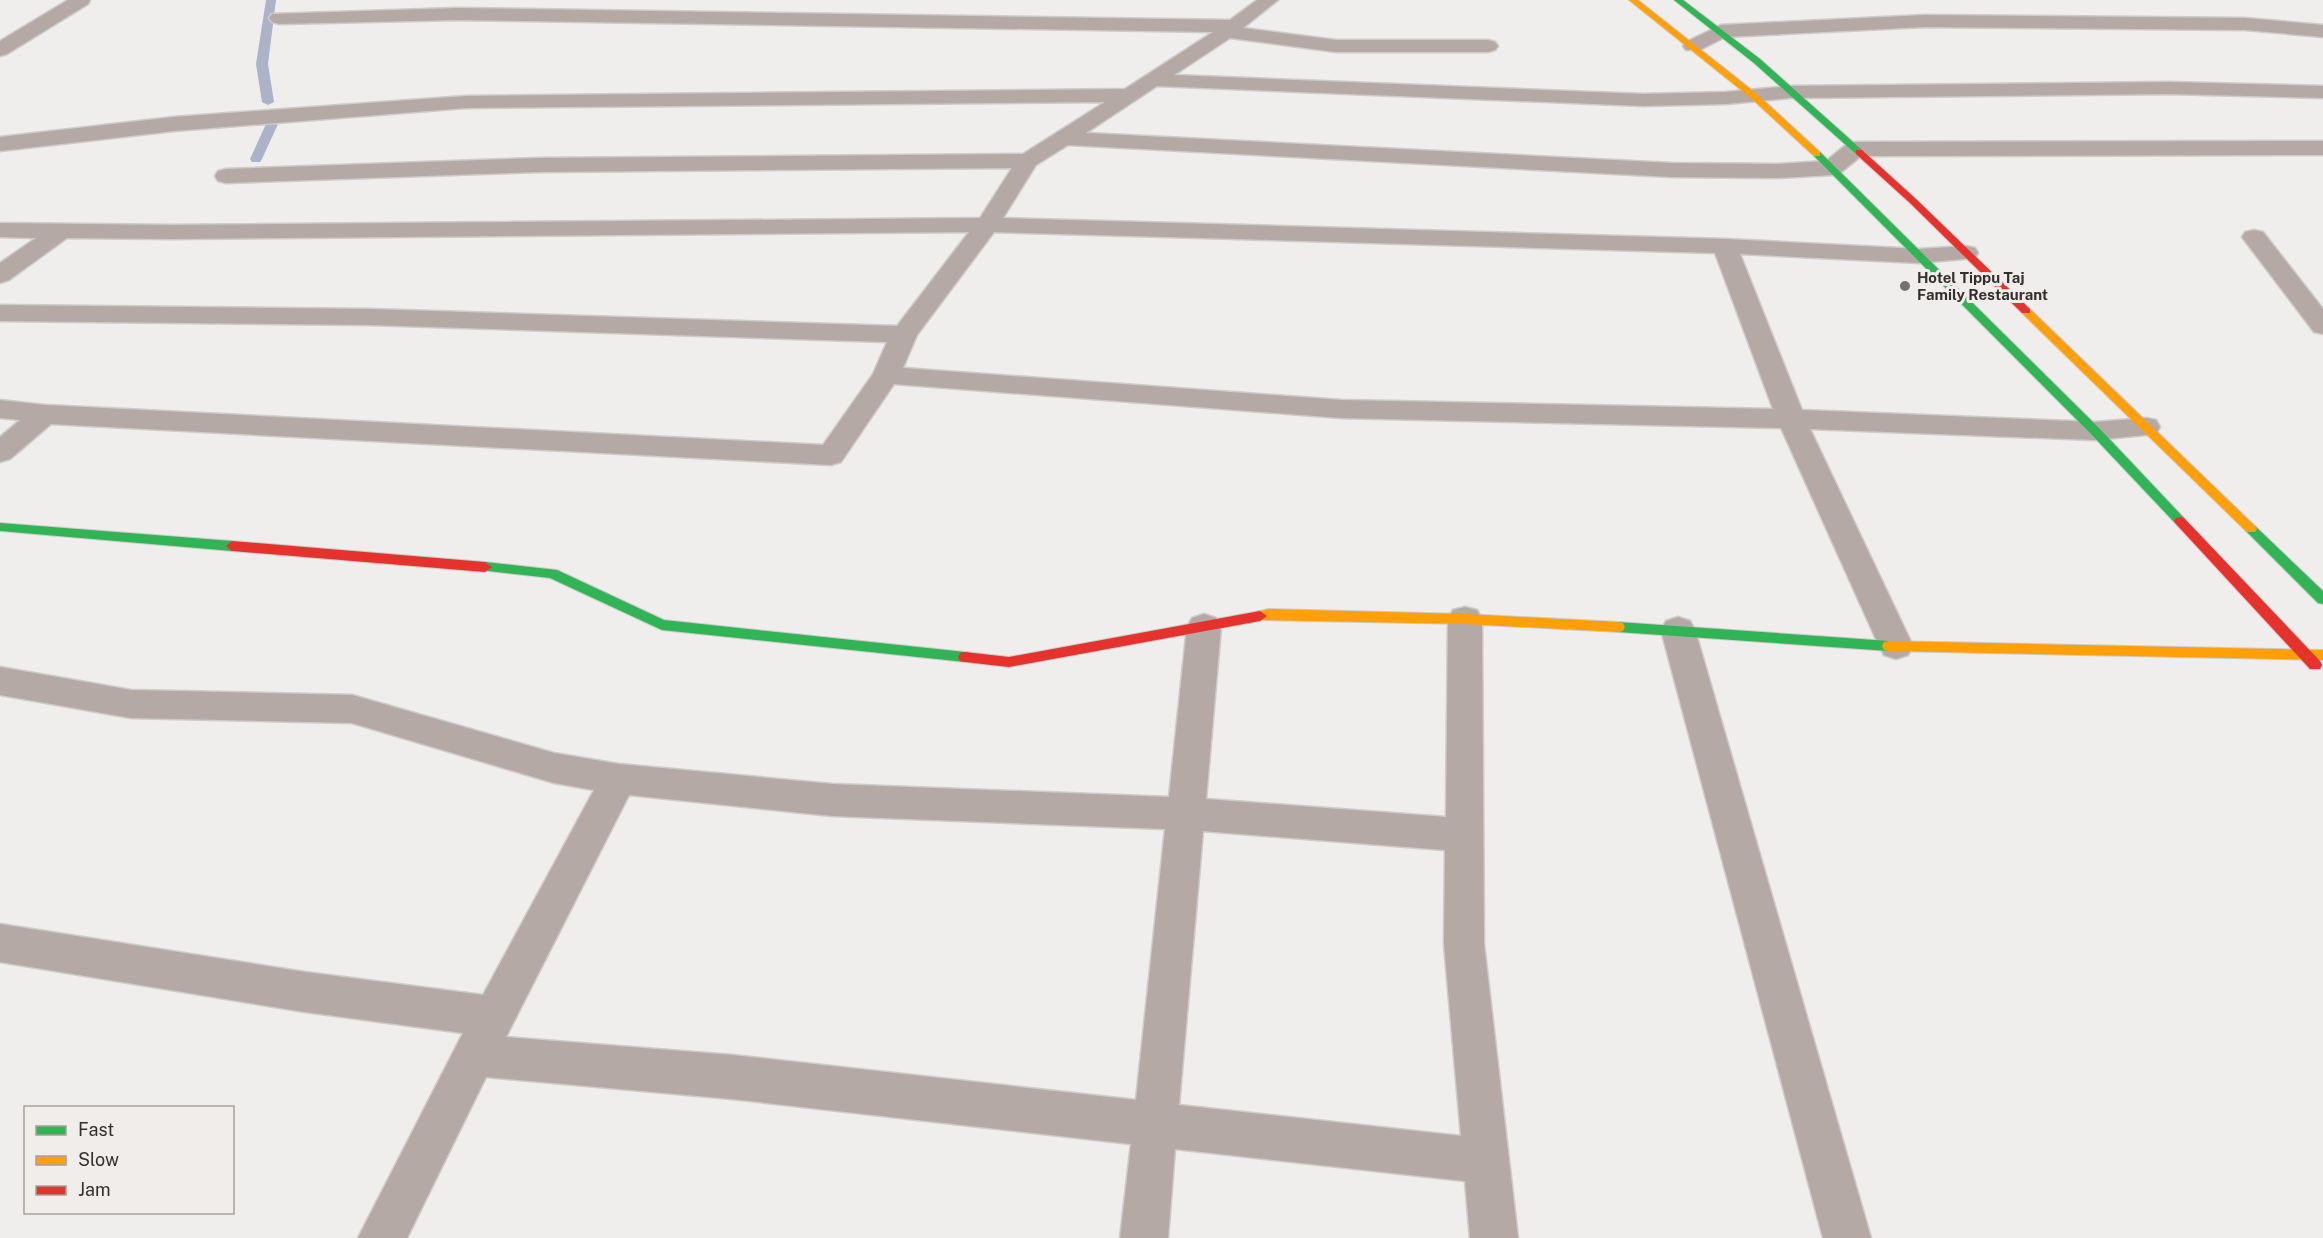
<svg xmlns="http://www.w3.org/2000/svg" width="2323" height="1238" font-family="'Public Sans',sans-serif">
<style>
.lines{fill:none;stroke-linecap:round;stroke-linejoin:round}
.stream{fill:#abb3c8;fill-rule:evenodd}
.street-casing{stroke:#cdcccb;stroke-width:3}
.fast-casing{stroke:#cdcccb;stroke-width:2}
.slow-casing{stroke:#cdcccb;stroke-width:2}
.jam-casing{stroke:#cdcccb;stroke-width:2}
.street{fill:#b4a9a5;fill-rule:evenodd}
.fast{fill:#30b455;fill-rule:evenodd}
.slow{fill:#ff9f0a;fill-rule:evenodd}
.jam{fill:#e5322d;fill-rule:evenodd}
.poi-dot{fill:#747271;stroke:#f1edeb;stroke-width:2}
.labels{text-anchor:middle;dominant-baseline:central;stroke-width:6;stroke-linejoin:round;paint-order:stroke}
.far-poi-label{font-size:15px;font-weight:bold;fill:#312f2f;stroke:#f1edeb;text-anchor:start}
</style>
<rect width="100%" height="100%" fill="#f0eeec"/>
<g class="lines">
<path class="stream" d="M266,0H276L268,64L274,102L268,105L262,102L256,64Z
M272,120L278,124L262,159L260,162H252L250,159L266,124Z"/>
<defs>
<path id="street" d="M68,0H90L88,4L7,54L0,56V41Z
M1257,0H1278L1243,28L1336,40H1488L1495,42L1498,46L1495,50L1488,52H1336L1230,38L1174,75L1643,94L1726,92L1790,86L2169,82L2323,86V98L2169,94L1790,98L1726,104L1643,106L1157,86L1086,133L1672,163L1776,164L1826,161L1847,144L1855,142L2323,141V155L1861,156L1840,173L1832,175L1776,178L1672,177L1068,145L1036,165L1003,218L1725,239L1919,249L1966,246L1975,248L1978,253L1975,258L1919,263L1740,254L1802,410L2095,422L2146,418L2156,420L2160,427L2156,434L2095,440L1810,429L1913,646L1908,655L1896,659L1884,655L1879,646L1781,428L1341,418L894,384L841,462L831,465L51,424L10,459L0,462V437L20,420L0,418V400L45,405L823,445L873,374L887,342L370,325L0,321V305L370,309L897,326L969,232L172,239L67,238L9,280L0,283V263L36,238L0,237V223L172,225L980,218L1012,168L540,172L226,183L218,181L215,176L218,171L226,169L540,158L1023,154L1105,102L466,108L174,131L0,151V137L174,117L466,96L1125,89L1213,32L457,20L279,24L272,22L269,18L272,14L457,8L1230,20ZM994,232L1715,253L1773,409L1341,400L903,368L917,335Z
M1925,15L2245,18L2323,25V37L2245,30L1925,27L1725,37L1700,50H1686L1683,46L1686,42L1721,25Z
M2254,230L2263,232L2323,309V334L2314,332L2242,237L2245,232Z
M1465,607L1477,610L1482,619L1484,944L1518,1238H1470L1465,1181L1175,1149L1168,1238H1120L1131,1144L732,1099L486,1077L407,1238H358L463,1033L305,1012L0,962V924L305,972L483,995L594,790L554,783L352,723L131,718L0,695V667L131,690L352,695L554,753L619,764L832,784L1169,797L1187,627L1192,618L1204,614L1216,618L1221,627L1206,799L1446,817L1448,619L1453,610ZM629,795L832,816L1165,829L1136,1100L732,1055L506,1037ZM1203,831L1445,850L1444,944L1461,1136L1179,1105Z
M1678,617L1690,621L1695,630L1871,1238H1823L1661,630L1666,621Z"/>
<path id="fast" d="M1674,0H1683L1760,59L1862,150V154H1856L1754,63Z
M1814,152H1820L2099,428L2184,518L2186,521L2184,524H2176L2091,434L1814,156Z
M0,523L232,541L238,546L232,551L0,531Z
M2251,525L2255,526L2323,591V604L2318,603L2247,532L2245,529Z
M485,562L557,570L664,620L965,652L970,653L972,657L970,661L965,662L662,630L550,578L480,570L478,567L480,564Z
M1618,622L1889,641L1894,642L1896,646L1894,650L1889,651L1618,632L1613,631L1611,627L1613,623Z"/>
<path id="slow" d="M1629,0H1638L1757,94L1820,152V156H1814L1751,98Z
M2026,308L2030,309L2255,526L2257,529L2255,532H2247L2022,313L2021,311Z
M1269,609L1465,614L1618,622L1623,623L1625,627L1623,631L1618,632L1465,624L1255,620L1253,616L1255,612Z
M1889,641L2323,650V660L1889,651L1884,650L1882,646L1884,642Z"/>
<path id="jam" d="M1856,150H1862L1916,199L2030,309V313H2022L1910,203L1856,154Z
M2180,517L2184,518L2320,661L2322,665L2320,669H2310L2176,524L2174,521L2176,518Z
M232,541L485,562L492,567L485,572L232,551L226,546Z
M1260,611L1267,616L1260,621L1009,667L965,662L960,661L958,657L960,653L965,652L1009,657Z"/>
</defs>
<use href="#street" class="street-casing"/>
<use href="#fast" class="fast-casing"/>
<use href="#slow" class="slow-casing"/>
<use href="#jam" class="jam-casing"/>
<use href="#street" class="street"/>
<use href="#fast" class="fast"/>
<use href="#slow" class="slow"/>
<use href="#jam" class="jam"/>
</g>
<circle class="poi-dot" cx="1905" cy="286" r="6"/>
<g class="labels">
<g class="far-poi-label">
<text x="1917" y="277">Hotel Tippu Taj<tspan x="1917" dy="17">Family Restaurant</tspan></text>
</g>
</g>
<rect x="24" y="1106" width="210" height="108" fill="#f1edeb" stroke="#a4a1a0" stroke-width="1.5"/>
<rect x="36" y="1126" width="30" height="9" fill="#30b455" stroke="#a4a1a0" stroke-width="1.5"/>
<text x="78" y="1136" font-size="18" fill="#312f2f">Fast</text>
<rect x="36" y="1156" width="30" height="9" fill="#ff9f0a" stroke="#a4a1a0" stroke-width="1.5"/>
<text x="78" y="1166" font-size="18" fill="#312f2f">Slow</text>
<rect x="36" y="1186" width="30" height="9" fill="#e5322d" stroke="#a4a1a0" stroke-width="1.5"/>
<text x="78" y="1196" font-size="18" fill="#312f2f">Jam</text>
</svg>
